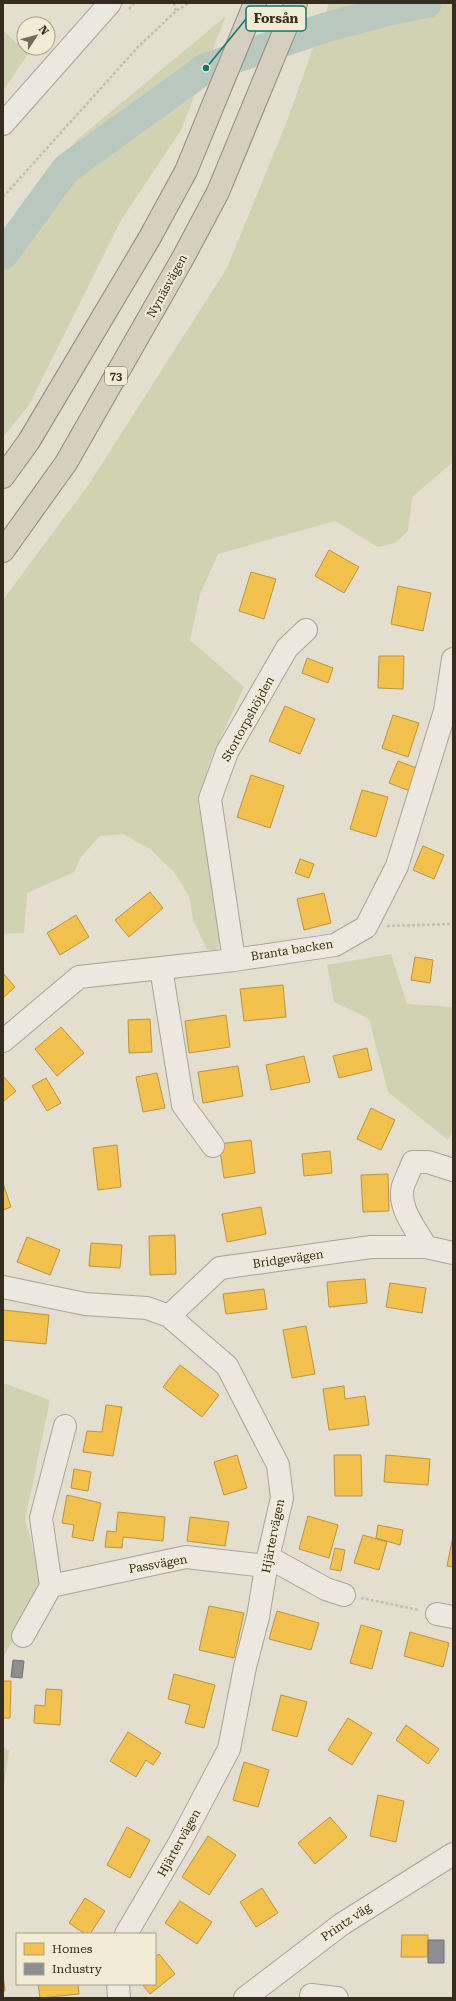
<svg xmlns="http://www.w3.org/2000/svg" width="456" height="2001" font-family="'Roboto Serif',serif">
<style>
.green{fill:#d1d2b2}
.homes{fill:#f2c14e;stroke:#ba9440}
.industry{fill:#8d8d92;stroke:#737070}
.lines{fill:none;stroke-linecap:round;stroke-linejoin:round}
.river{stroke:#b9c8bf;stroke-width:30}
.minor-casing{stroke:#a8a397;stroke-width:24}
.highway-casing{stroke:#8e887e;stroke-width:24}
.path{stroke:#c4bfb6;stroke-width:2.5;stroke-dasharray:3 2;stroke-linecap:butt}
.minor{stroke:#ece8e0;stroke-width:22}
.highway{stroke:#d6cebf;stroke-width:22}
.labels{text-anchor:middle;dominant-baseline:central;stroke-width:4;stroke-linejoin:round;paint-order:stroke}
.shield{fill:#f3ecd5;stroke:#6f6656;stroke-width:1}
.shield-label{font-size:11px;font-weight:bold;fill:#372c20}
.street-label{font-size:12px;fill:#372c20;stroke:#f3ecd5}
.leader{fill:none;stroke:#0f766e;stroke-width:1.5}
.callout-dot{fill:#0f766e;stroke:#f3ecd5;stroke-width:1.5}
.callout{fill:#f3ecd5;stroke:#0f766e;stroke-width:1.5}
.callout-label{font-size:13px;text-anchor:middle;font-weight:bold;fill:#372c20}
</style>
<rect width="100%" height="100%" fill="#e3dece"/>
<path class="green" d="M329,3H453V462L412,497L408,531L395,543L378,547L335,521L218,554L200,594L190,640L244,687L209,763L198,802L223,938L215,951L207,949L193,920L189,896L174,872L150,849L123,834L100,836L81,857L74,872L27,893L24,933L3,934V600L89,484L227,268L287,121Z
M226,16L181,130L121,220L29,405L3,437V230L78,139Z
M3,30L28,54L3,91Z
M391,954L407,1004L453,1007V1129L448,1140L388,1092L369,1019L334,1002L327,965Z
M3,1383L50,1400L25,1520L43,1584L3,1658Z
M3,1747L9,1751L4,1784L3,1783Z"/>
<path class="homes" d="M329,550L359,567L344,593L315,576Z
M251,572L276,579L264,619L239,611Z
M398,586L431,593L423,631L391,624Z
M379,656H404L403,689L378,688Z
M307,658L333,668L328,683L302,673Z
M285,706L315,719L300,754L269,741Z
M393,715L419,723L408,757L382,748Z
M398,761L419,769L410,791L389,783Z
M251,775L284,786L270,828L237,817Z
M362,790L388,797L376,837L350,829Z
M423,846L444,855L434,879L413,870Z
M300,859L314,864L309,878L295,873Z
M150,892L163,908L129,937L115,920Z
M324,893L331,923L304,930L297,899Z
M76,915L89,937L60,955L47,933Z
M415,957L433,960L430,983L411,980Z
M3,973L15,987L3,998Z
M283,985L286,1017L244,1021L240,989Z
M226,1015L230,1047L189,1053L185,1021Z
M150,1019L152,1052L129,1053L128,1020Z
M61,1027L84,1053L57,1076L35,1049Z
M367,1048L372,1070L339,1078L333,1056Z
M304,1056L310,1082L271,1090L266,1065Z
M238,1066L243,1096L203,1103L198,1072Z
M157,1073L165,1108L143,1112L136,1077Z
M3,1076L16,1091L4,1101L3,1100Z
M46,1078L61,1103L47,1111L32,1086Z
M371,1108L395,1120L381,1150L357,1139Z
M251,1140L255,1173L224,1178L219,1144Z
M117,1145L121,1187L98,1190L93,1148Z
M330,1151L332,1173L304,1176L302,1154Z
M388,1174L389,1211L363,1212L361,1175Z
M3,1183L11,1207L3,1210Z
M261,1207L266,1234L227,1242L222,1214Z
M175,1235L176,1274L150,1275L149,1236Z
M27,1237L60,1250L50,1275L17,1262Z
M91,1243L122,1245L120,1268L89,1266Z
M365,1279L367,1303L329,1307L327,1282Z
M390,1283L426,1288L422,1313L386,1307Z
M264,1289L267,1309L226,1314L223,1294Z
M3,1310L49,1315L46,1344L3,1340Z
M306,1326L315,1374L292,1378L283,1330Z
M180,1365L219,1395L202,1417L163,1387Z
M344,1386L345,1399L365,1396L369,1425L329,1430L323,1389Z
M106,1405L122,1407L113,1456L83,1452L87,1431L102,1432Z
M237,1455L247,1488L224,1495L214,1462Z
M334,1455H361L362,1496H335Z
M386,1455L430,1459L428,1485L384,1482Z
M74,1469L91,1472L88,1491L71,1488Z
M67,1495L101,1503L93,1541L72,1537L74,1525L62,1523Z
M118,1512L165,1517L163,1541L123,1537L122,1548L105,1547L107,1531L116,1532Z
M308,1516L338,1525L329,1558L299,1549Z
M190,1517L229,1522L225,1546L187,1541Z
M378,1525L403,1530L400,1545L376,1538Z
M363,1535L387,1542L379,1570L354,1563Z
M453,1536V1567L447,1566Z
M335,1548L345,1550L341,1571L330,1569Z
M209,1606L244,1613L234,1658L199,1650Z
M277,1611L319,1623L311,1650L269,1639Z
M361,1625L382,1631L372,1669L350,1663Z
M410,1632L449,1643L443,1667L404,1656Z
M174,1674L215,1685L204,1728L185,1723L190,1705L168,1699Z
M3,1681H11L10,1718H3Z
M46,1689L62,1690L60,1725L34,1723L35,1705L45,1706Z
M281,1695L307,1702L297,1737L272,1730Z
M348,1718L372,1733L352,1765L328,1750Z
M406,1725L439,1749L428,1764L396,1740Z
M128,1732L161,1753L153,1765L146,1760L136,1777L110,1761Z
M244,1762L269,1770L258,1807L233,1800Z
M378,1795L404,1801L396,1842L370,1836Z
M330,1817L347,1837L315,1864L298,1843Z
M127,1827L150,1840L130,1878L107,1865Z
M208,1836L236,1855L209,1895L182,1877Z
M262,1888L278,1913L256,1927L240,1902Z
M85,1898L105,1911L90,1934H85L69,1923Z
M180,1901L212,1922L197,1944L165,1923Z
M402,1935H428V1957H401Z
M159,1954L175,1974L150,1994L142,1984H155V1957Z
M3,1974L5,1991H3Z
M38,1984H78L79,1994L40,1998Z"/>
<path class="industry" d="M13,1660L24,1661L22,1678L11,1677Z
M428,1940H444V1963H428Z"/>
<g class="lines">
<path class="river" d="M3,255L66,169L206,68L324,28L391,10L427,3"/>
<defs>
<path id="minor" d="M3,124L110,3
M234,960L210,799L227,752L287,648L306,630
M161,968L183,1105L213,1146
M3,1041L79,977L234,960L335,945L366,927L397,866L445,711L453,659
M426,1247C416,1229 397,1207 403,1186C406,1178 410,1170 413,1162H428L453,1170
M3,1287L85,1304L147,1308L169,1316L227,1366L278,1465L282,1498L267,1562L258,1617L245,1667L229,1749L180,1842L126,1934
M169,1316L220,1268L371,1247H426L453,1253
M268,1557L326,1589L344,1595
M51,1586L186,1557L266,1566
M437,1614L453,1617
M23,1636L51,1586L41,1518L65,1426
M118,1984L119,1998
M311,1995L337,1998
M245,1998L342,1924L453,1854"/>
<path id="highway" d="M3,477L29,441L149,239L186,171L255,3
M3,551L66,463L184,256L218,192L296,3"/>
</defs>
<use href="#minor" class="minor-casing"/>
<use href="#highway" class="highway-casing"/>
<path class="path" d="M174,3L176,11
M129,9L134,3
M3,197L138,47L176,11L189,3
M387,926L453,924
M361,1598L419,1610"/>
<use href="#minor" class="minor"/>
<use href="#highway" class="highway"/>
</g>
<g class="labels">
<rect class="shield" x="105" y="367" width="22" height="18" rx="3"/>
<g class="shield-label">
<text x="116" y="376">73</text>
</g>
<g class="street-label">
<text transform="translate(167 286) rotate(-61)">Nynäsvägen</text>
<text transform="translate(248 719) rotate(-61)">Stortorpshöjden</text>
<text transform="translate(292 950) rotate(-9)">Branta backen</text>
<text transform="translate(288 1259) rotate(-8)">Bridgevägen</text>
<text transform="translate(273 1536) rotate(-79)">Hjärtervägen</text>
<text transform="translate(158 1564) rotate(-10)">Passvägen</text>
<text transform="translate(179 1843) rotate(-61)">Hjärtervägen</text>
<text transform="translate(346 1922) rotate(-34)">Printz väg</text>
</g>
</g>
<path class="leader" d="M206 68L246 19"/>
<circle class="callout-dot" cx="206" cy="68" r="4"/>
<rect class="callout" x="246" y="6" width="60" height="25" rx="4"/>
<g class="callout-label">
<text x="276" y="23">Forsån</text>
</g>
<rect width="456" height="2001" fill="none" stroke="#372c20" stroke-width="8"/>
<rect x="16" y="1933" width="140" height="52" fill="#f3ecd5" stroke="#a89f8d"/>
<rect x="24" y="1943" width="20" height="12" fill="#f2c14e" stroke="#a89f8d"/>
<text x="52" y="1953" font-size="12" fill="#372c20">Homes</text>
<rect x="24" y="1963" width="20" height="12" fill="#8d8d92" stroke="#a89f8d"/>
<text x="52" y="1973" font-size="12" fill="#372c20">Industry</text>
<g transform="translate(36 36) rotate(54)"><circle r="19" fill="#f3ecd5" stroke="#a89f8d"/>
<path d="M0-3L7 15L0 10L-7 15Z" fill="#736a5d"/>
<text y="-6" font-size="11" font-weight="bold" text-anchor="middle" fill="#372c20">N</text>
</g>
</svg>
